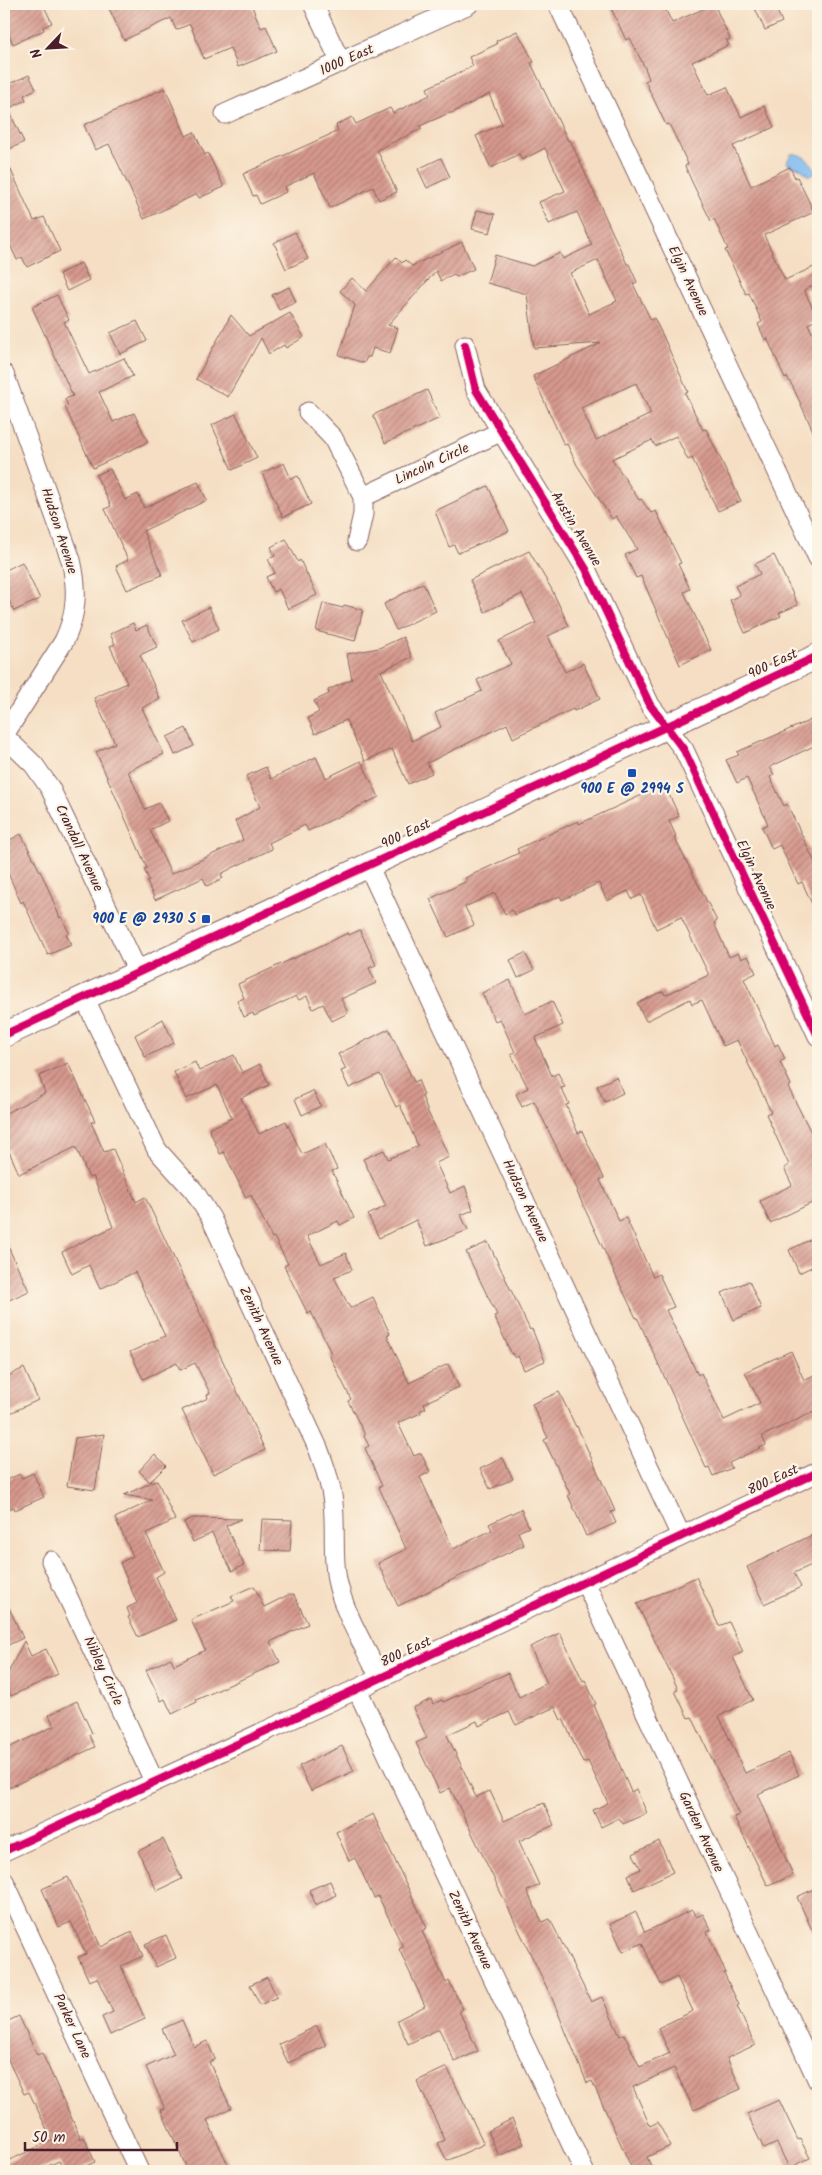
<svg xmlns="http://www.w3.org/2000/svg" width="822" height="2175" font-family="Kalam,sans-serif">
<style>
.water{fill:url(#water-ripples);stroke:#646e8e}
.building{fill:url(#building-hatch);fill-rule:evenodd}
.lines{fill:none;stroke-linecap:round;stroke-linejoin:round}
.minor-casing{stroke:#866260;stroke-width:21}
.tertiary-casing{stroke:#866260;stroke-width:26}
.minor{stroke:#fff;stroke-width:19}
.tertiary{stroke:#fff;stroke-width:24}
.cycleway-casing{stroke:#fcf5e5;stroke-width:11}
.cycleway{stroke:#d6006c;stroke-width:8}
.transit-dot{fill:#1a4fb4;stroke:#fcf5e5;stroke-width:2}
.labels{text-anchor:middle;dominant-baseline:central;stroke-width:4.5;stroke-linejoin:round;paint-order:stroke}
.street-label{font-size:14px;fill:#4a1f2b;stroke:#fcf5e5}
.transit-label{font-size:14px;font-weight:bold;fill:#164399;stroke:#fcf5e5}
</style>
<defs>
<pattern id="water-ripples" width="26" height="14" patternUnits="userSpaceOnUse" patternTransform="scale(1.25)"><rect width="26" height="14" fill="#7fbcf2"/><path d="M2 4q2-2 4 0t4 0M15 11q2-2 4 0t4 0" fill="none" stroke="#6fa1d0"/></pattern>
<pattern id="building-hatch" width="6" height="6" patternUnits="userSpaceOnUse" patternTransform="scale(1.25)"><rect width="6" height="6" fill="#d6998e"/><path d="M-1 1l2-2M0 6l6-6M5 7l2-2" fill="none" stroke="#b07c74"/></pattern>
</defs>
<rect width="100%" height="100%" fill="#fcf5e5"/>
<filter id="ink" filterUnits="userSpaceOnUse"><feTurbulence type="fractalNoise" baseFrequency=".02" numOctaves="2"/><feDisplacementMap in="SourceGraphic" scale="10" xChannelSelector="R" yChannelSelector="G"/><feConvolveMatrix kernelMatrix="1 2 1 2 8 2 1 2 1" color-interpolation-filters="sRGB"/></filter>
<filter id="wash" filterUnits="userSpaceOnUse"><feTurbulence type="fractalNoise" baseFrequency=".0096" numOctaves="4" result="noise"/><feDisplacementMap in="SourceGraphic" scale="20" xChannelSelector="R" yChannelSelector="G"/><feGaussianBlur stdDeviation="1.12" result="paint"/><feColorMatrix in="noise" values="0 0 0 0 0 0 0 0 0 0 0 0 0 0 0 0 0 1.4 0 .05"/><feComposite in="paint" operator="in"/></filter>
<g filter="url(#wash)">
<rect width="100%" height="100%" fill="#f5dec3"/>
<path class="water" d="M791,154C801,152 814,163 816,173L809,176L800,168L789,165L787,162Z"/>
<g id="blocks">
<path class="building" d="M4,4H43L52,23L43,27L44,30L13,44L4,23Z
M107,4H251L261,28L266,26L277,51L238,67L230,48L204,59L190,24L176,30L171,18L124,40Z
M609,4H663L672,23L714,4L730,39L726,40L729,45L692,62L708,95L727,87L741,117L764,106L774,127L733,146L751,186L790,167L795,178L797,177L814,212L764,235L785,280L818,265V283L804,290L818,319L808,324L818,345V442L793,387L787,377L785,378L767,338L765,340L758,324L762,322L749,293L746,294L725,250L728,249L714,219L711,221L692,182L685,166L688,164L674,134L669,124L666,125L645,81L649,79L645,68L630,38L626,40Z
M753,4H774L782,22L765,30Z
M517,31L534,62L531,63L568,141L570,140L627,264H629L637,282L633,284L651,320L654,318L663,336L688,392L685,393L703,430L706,429L741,501L718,511L692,458L688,460L676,436L655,446L652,440L612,459L639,500L641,499L651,513L656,511L681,563L678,564L690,589L684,592L711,650L680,665L641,576L636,578L625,555L637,549L616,516L612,519L577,465L567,444L564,445L533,376L601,343L534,348L527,294L487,283L495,255L532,266L560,253L563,259L592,245L577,212L549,224L539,202L565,191L545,148L522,160L519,154L491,168L476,136L502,124L489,94L452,113H449L420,126L421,129L377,150L397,192L379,200L373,187L330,208L314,173L284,187L286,192L260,204L256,195L253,196L243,174L338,131L336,125L352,117L356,124L390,108L393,113L430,95L427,88L473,66L469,57L497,44L496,41ZM598,260L617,301L589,314L570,273ZM636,383L651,414L596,440L581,408Z
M29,75L36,89L24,95L26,100L8,109L24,142L4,152V86Z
M165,88L186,136L194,132L205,155L208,153L224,187L199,198L197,194L144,219L109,144L95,150L84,125Z
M4,155L34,221L44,217L60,251L27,267L22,257L17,260L4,232Z
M441,158L450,177L427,188L418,169Z
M477,210L495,214L490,233L472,229Z
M295,232L308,259L286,269L274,243Z
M462,242L474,269L456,277L454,274L441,281L436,271L388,325L398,328L390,353L373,348L370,357H367L364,363L339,355L355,305L340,291L352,278L366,291L396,257L402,263L405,260L412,266Z
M81,263L89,280L67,291L59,274Z
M289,287L296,302L279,310L272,295Z
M57,295L69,320L64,322L89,374L124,358L133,376L99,392L113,422L134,413L148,442L93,468L65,407L68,406L65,399L73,396L32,307Z
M290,313L304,337L286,348L284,345L269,354L261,338L228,397L196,379L231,315L249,336Z
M137,321L147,341L120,354L110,333Z
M427,390L440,418L385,443L373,415Z
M236,414L257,458L232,470L212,425Z
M284,463L291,479L298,476L311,504L283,517L262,473Z
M110,469L125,500L138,494L144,508L198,482L207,500L143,531L162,575L127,590L116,566L128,560L105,509L111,506L96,475Z
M488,486L509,531L458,553L454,545L449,547L435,511Z
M286,539L298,562L300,560L317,595L288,609L279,589L273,592L266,577L275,573L268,559L275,556L271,547Z
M529,551L551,588L569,626L548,636L565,672L583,663L600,699L574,711L573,709L513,738L507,724L427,763L432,773L408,784L392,749L365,761L346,720L315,734L308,718L319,712L314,701L329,694L328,690L352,679L347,654L379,648L403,637L412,657L381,671L412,741L441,727L435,713L482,691L477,680L511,664L499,641L536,623L522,594L485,612L470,580Z
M774,555L798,605L779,613L781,616L745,633L730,600L740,595L735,586L760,574L755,564Z
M22,562L40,599L14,611L4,591V571Z
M423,583L436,611L396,630L384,604Z
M323,603L343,608L344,605L363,610L355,641L316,631Z
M209,607L219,629L193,642L182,620Z
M133,623L136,630L147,625L157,647L140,655L160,699L142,708L164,754L128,771L145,809L159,803L168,821L150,830L171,874L243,840L235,821L260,807L246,776L266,767L271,779L316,757L326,778L361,761L379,797L308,831L305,825L269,843L272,849L232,868L221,874L223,878L207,886L203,878L155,900L147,882L149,880L144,869L147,868L96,752L115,743L94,698L127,683L110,646L115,644L110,634Z
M818,717V744L770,767L774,775L770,777L784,806L787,804L818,869V917L802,882L798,884L780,845L772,849L762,827L768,824L747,778L737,783L726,760L739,755L737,752Z
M186,728L194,746L175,755L167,737Z
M654,785L657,791L666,788L679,816L669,821L676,836L674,837L717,921L714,923L729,957L738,953L741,959L748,956L756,973L744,979L775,1046L778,1044L785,1059L780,1062L791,1085L788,1087L818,1146V1200L770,1223L760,1201L792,1185L784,1168L789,1165L766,1114L771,1112L737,1040L723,1046L702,1000L692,1004L690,999L646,1021L637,1003L663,991L665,995L709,975L681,917L656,929L641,895L632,899L628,891L607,901L599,883L562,900L560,896L515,915L512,910L505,914L495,893L465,907L474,925L448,937L430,899L467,881L465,878L519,853L517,849L578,821L579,824L642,795L640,792Z
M21,834L45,881L60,918L62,917L69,933L66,934L71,945L48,955L23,901L21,903L4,864V843Z
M360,930L376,965L369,968L376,983L341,999L348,1013L332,1021L323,1004L313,1009L307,996L299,1000L296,996L254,1016L253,1013L244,1017L237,1001L244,998L238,984L348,933L349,935Z
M525,953L534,970L518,978L510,960Z
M510,980L525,1014L552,1001L563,1025L535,1038L552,1076L558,1073L565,1087L561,1088L569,1104L566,1105L578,1133L582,1131L604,1178L600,1180L619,1221L626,1218L653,1277L659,1274L674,1307L666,1310L698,1375L701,1373L724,1420L760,1403L745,1372L791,1351L804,1380L818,1373V1410L762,1436L766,1445L729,1463L732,1468L713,1476L709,1467L706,1468L637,1317L636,1318L616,1276L577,1192L578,1191L536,1105L534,1101L522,1107L516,1094L528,1088L511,1054L515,1052L500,1019L495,1021L482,993Z
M163,1019L174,1043L145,1057L135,1035Z
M389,1029L414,1082L418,1080L424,1095L422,1096L427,1110L449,1157L436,1163L450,1193L465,1186L473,1210L461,1215L468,1230L427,1246L416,1220L379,1238L368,1215L386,1206L363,1159L384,1150L388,1159L418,1146L400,1105L396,1107L380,1074L349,1088L341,1071L346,1069L338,1054Z
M234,1055L242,1073L260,1064L269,1085L241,1098L259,1134L286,1121L302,1154L325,1144L337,1169L332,1171L354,1218L340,1225L338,1221L307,1236L321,1264L346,1253L352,1270L334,1277L350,1308L373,1297L390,1334L387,1335L409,1383L448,1364L459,1387L424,1403L426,1408L420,1411L421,1413L398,1423L414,1456L421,1453L430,1472L420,1477L453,1549L492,1530L489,1524L521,1509L529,1527L518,1532L524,1545L398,1606L378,1563L406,1549L379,1487L382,1486L365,1448L369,1446L364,1436L365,1435L348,1401L351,1399L329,1355L331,1354L327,1344L311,1312L308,1314L284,1266L288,1264L274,1237L272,1238L251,1195L246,1198L224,1152L220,1154L213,1138L209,1129L232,1118L217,1085L186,1099L174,1072L195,1062L199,1071Z
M68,1063L95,1121L91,1122L104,1152L113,1149L136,1202L145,1197L265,1450L213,1474L182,1410L208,1398L207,1395L210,1393L195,1363L180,1370L177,1363L143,1379L130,1352L165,1336L135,1272L100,1289L89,1265L72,1274L62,1252L113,1227L93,1176L89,1178L76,1147L19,1174L8,1149L4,1151V1114L45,1093L39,1076Z
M616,1077L623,1093L605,1102L597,1086Z
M313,1091L321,1106L302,1115L295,1099Z
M818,1236V1264L799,1273L789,1250Z
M4,1238L29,1291L9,1300L4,1289Z
M488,1242L530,1330L532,1329L545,1361L524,1370L518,1356L515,1358L514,1354L512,1355L494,1316L497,1315L466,1252Z
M749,1281L761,1308L734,1320L722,1293Z
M24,1368L38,1400L4,1416V1378Z
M559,1392L576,1427L577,1426L615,1511L611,1512L616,1523L586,1536L568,1495L570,1494L544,1440L548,1438L532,1404Z
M104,1434L95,1490L67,1486L75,1438Z
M155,1454L166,1466L150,1482L139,1471Z
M503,1458L513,1479L490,1489L480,1469Z
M33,1473L44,1497L15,1510L14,1507L4,1511V1481L20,1474L22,1478Z
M157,1480L175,1520L146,1533L164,1572L156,1577L176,1620L138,1637L128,1617L130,1616L127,1608L137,1603L120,1563L133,1556L115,1518L152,1500L124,1495Z
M193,1518L241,1519L226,1526L244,1565L232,1571L212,1533L193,1542L184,1522Z
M262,1519L292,1520L290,1551L260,1550Z
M814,1534L818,1543V1562L794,1573L801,1587L764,1604L747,1567Z
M696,1577L719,1626L729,1622L743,1652L733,1657L753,1700L719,1716L745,1773L789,1753L799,1775L758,1794L793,1875L768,1886L734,1817L739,1815L692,1717L688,1718L675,1691L678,1689L637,1604Z
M254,1586L264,1607L288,1595H294L308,1624L270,1642L280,1662L196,1700L197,1702L172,1714L165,1699L161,1701L146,1670L171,1658L174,1665L205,1650L191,1620L234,1601L231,1596Z
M4,1597L23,1638L4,1647Z
M560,1633L583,1681L585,1680L596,1704L594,1705L631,1792L636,1789L647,1813L623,1824L619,1818L601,1827L593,1810L608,1803L588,1761L583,1763L563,1719L561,1720L555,1707L516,1725L509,1712L479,1726L477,1721L447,1735L476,1797L490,1791L504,1821L544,1803L554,1825L519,1841L539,1885L527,1891L542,1922L550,1919L591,2002L602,1997L620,2036L624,2034L640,2067L670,2053L658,2028L693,2011L677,1977L661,1985L642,1943L623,1952L610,1924L636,1912L645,1932L692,1910L696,1917L703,1914L711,1930L707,1932L726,1973H724L739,2005L737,2006L755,2045L727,2058L741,2089L694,2110L674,2068L633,2087L650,2126L658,2122L670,2146L647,2157L653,2171H633L592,2081L587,2083L551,1996L450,1788L440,1793L416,1743L427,1738L413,1708L431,1699L433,1704L442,1700L443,1702L508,1673L519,1697L547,1683L530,1647Z
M24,1641L31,1656L46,1649L58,1674L11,1696L4,1681Z
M77,1701L92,1733L89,1735L95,1747L4,1790V1750L54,1726L49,1715Z
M342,1746L354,1771L311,1791L299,1766Z
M373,1814L427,1928L422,1931L446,1983L449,1981L463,2009L459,2011L478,2051L455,2062L439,2029L408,2044L397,2020L425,2006L399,1949L403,1947L378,1896L374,1898L355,1858L349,1861L336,1832Z
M163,1839L182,1879L157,1891L138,1851Z
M659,1841L673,1872L634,1890L628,1875L641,1869L633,1854Z
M68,1877L101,1947L132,1932L143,1956L121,1966L145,2019L110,2035L102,2017L113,2012L97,1978L89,1981L78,1957L86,1954L71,1922L59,1927L42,1889Z
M330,1881L336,1895L316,1905L309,1890Z
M818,1887V1943L797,1897Z
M166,1935L176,1958L156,1967L145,1944Z
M267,1977L277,1997L260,2005L250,1985Z
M19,2016L37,2055L42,2053L81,2139L84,2137L95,2162L75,2171H64L59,2161L37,2171H4V2163L52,2140L29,2092L24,2094L4,2051V2023Z
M182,2020L194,2047L207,2041L215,2059L209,2062L231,2108L207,2120L231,2171H188L161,2110L165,2109L146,2067L174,2054L162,2029Z
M317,2026L326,2046L288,2063L279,2044Z
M447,2067L484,2144L447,2161L438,2143L445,2140L417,2081Z
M779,2100L798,2140L800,2139L810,2158L789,2168L777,2143L764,2149L747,2114Z
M512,2119L524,2144L499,2156L488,2131Z"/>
</g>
</g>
<g filter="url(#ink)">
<use href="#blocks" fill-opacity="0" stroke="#866260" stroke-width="1"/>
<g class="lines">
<defs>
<path id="minor" d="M313,4L341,63
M558,4L818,558
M225,114L469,4
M465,345L476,390L586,569L650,705L684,750L818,1036
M4,374L71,560C78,589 77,614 64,641L4,735
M308,412L333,438L363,497V514L357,541
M363,497L502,431
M4,736L34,765L50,788L138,972
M368,865L681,1536
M84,997L157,1150L194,1191L211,1218L318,1448C325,1467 331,1484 333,1503C336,1529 332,1554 337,1580C344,1614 365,1647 380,1678
M51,1561L154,1781
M585,1582L818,2081
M357,1689L584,2171
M4,1851L357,1689L818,1472
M4,1881L139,2171"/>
<path id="tertiary" d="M4,1035L818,656"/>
</defs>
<use href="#minor" class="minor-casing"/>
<use href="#tertiary" class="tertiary-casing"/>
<use href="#minor" class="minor"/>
<use href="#tertiary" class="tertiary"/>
<defs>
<path id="cycleway" d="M465,345L476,390L586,569L650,705L684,750L818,1036
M4,1035L818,656
M4,1851L357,1689L818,1472"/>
</defs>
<use href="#cycleway" class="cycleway-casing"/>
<use href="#cycleway" class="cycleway"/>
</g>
</g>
<g class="transit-dot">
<rect x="627" y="768" width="10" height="10" rx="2.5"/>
<rect x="201" y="914" width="10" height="10" rx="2.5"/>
</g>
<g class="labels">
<g class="street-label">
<text transform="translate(347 60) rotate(-24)">1000 East</text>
<text transform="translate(688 281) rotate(65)">Elgin Avenue</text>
<text transform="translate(432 464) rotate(-25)">Lincoln Circle</text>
<text transform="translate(576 529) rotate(59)">Austin Avenue</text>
<text transform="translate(59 531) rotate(72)">Hudson Avenue</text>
<text transform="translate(773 664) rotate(-25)">900 East</text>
<text transform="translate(406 834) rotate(-25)">900 East</text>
<text transform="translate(79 848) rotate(65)">Crandall Avenue</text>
<text transform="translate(756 875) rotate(65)">Elgin Avenue</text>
<text transform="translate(525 1201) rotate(65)">Hudson Avenue</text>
<text transform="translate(261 1326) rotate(65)">Zenith Avenue</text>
<text transform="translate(773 1480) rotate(-25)">800 East</text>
<text transform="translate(406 1652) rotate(-25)">800 East</text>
<text transform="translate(103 1671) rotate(65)">Nibley Circle</text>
<text transform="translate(701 1832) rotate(65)">Garden Avenue</text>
<text transform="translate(470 1930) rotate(65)">Zenith Avenue</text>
<text transform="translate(72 2026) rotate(65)">Parker Lane</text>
</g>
<g class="transit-label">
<text x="632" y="789">900 E @ 2994 S</text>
<text x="196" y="919" text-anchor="end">900 E @ 2930 S</text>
</g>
</g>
<rect width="822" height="2175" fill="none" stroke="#fcf5e5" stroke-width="20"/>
<g transform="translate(48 48) rotate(245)" stroke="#fcf5e5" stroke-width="4" paint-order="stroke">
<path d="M0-4L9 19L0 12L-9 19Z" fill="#4a1f2b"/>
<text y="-8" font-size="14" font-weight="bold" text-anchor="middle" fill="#4a1f2b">N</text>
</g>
<path d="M25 2142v8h152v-8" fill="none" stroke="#4a1f2b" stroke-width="2.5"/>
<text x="32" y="2142" font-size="15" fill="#4a1f2b" stroke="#fcf5e5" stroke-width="4" paint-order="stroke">50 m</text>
</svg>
